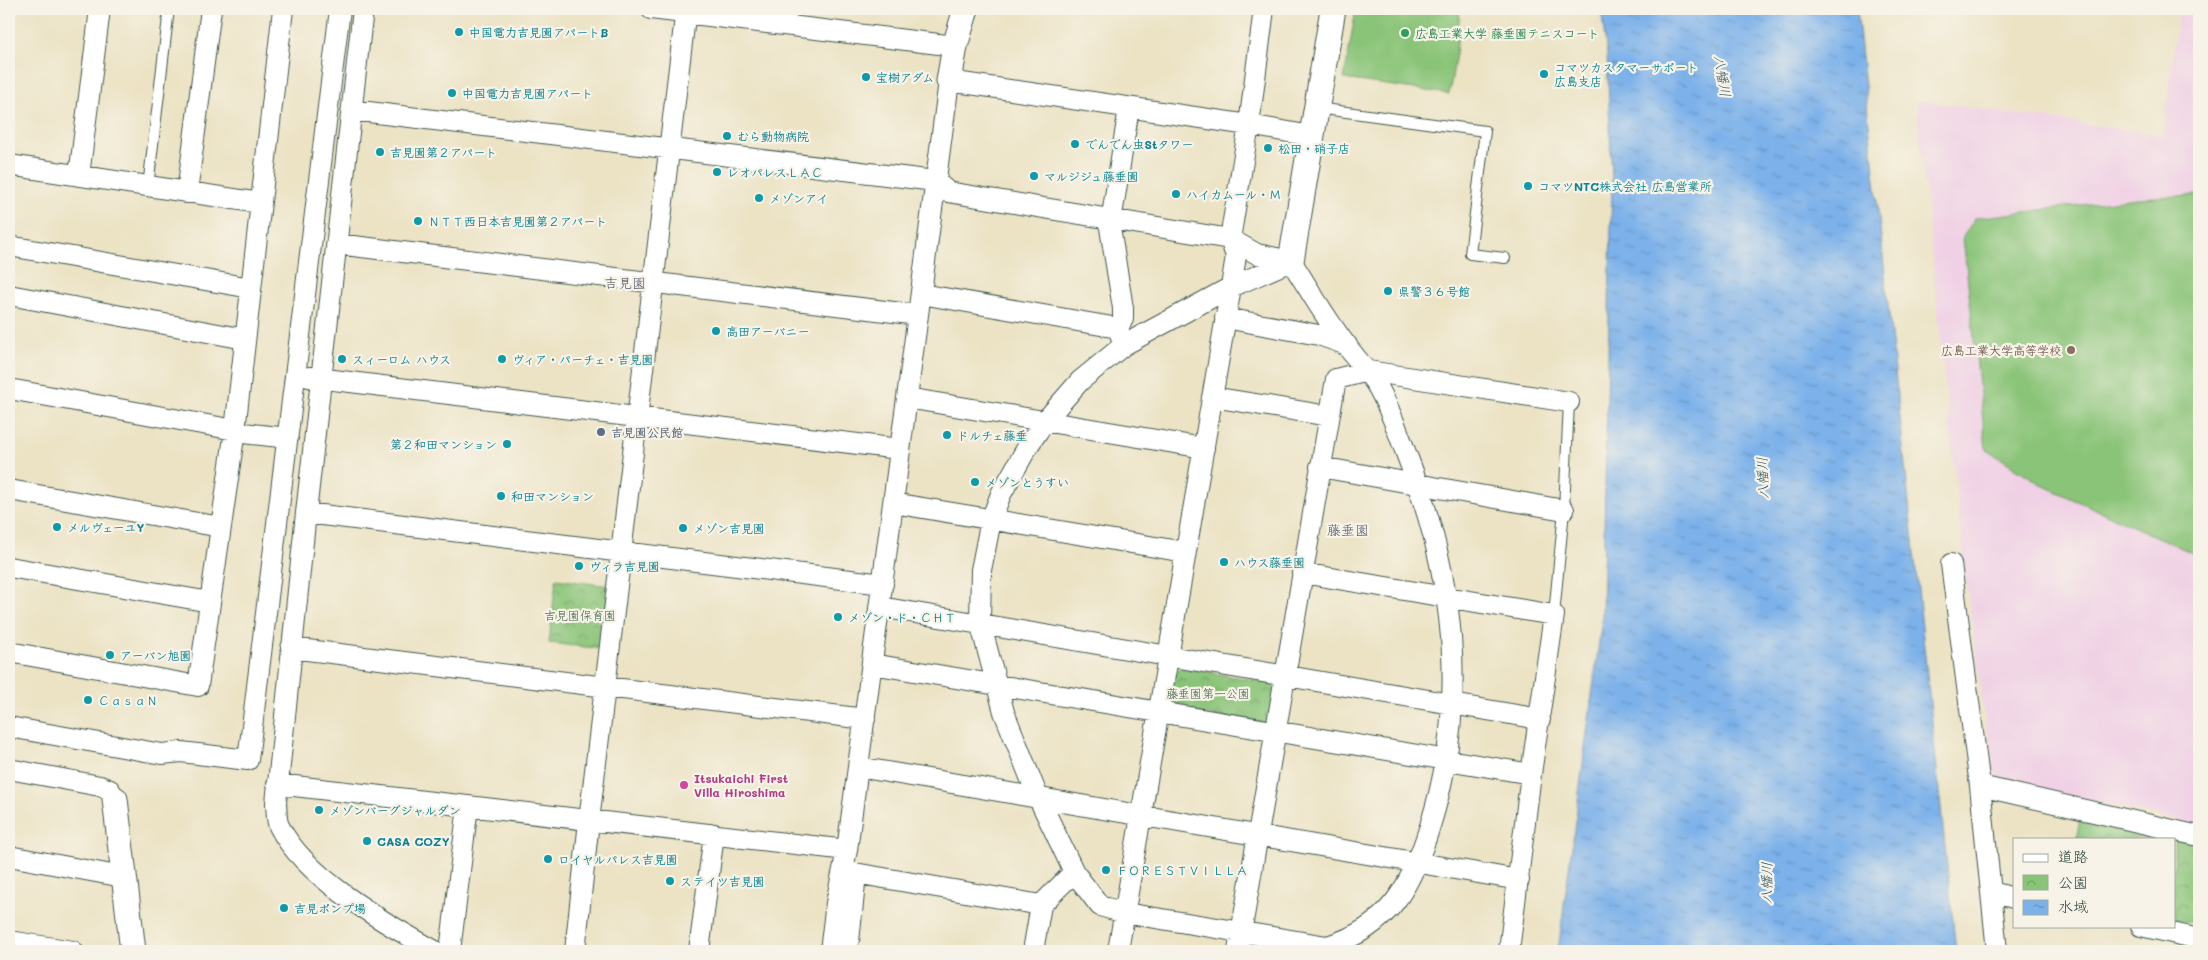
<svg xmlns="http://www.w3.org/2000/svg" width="2208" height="960" font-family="Mali,'Klee One',sans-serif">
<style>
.built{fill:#f0d0e5}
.grass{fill:#8ac478;stroke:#548056}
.park{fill:url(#park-crowns);stroke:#548056}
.water{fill:url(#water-ripples);stroke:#4e778f}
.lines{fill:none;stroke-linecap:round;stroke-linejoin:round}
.service-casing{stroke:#3e564a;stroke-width:12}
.minor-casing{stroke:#3e564a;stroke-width:22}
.tertiary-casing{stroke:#3e564a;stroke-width:27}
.service{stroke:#fff;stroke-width:10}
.minor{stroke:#fff;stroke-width:20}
.tertiary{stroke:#fff;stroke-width:25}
.culture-dot{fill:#0f9aa8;stroke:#f7f3e8;stroke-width:2}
.leisure-dot{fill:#2e9e5b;stroke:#f7f3e8;stroke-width:2}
.education-dot{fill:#8d6e63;stroke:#f7f3e8;stroke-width:2}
.service-dot{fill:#5c6f8a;stroke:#f7f3e8;stroke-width:2}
.hotel-dot{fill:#d1479c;stroke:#f7f3e8;stroke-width:2}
.labels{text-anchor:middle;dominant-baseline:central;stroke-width:4.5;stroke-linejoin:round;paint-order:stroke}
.culture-label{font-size:12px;font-weight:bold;fill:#0d838f;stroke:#f7f3e8;text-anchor:start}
.leisure-label{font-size:12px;font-weight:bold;fill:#27864d;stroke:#f7f3e8;text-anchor:start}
.education-label{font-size:12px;font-weight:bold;fill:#785e54;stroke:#f7f3e8;text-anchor:end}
.service-label{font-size:12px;font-weight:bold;fill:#4e5e75;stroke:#f7f3e8;text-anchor:start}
.park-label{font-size:12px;fill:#3a5f45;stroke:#f7f3e8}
.hotel-label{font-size:12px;font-weight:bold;fill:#b23c85;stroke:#f7f3e8;text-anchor:start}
.water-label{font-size:14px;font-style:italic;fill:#365a62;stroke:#f7f3e8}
.neighbourhood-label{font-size:14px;fill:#575d6f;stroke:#f7f3e8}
</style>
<defs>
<pattern id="park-crowns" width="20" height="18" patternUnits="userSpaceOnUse" patternTransform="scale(1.25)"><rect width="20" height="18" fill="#8ac478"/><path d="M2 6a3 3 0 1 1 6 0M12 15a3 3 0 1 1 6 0" fill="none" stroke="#70a063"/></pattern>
<pattern id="water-ripples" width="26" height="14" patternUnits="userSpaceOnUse" patternTransform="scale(1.25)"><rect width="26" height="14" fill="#7cb1ea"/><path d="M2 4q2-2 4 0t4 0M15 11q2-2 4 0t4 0" fill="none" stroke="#6591be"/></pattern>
</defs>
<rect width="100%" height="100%" fill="#f7f3e8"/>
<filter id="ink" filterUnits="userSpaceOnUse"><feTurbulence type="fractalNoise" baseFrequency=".02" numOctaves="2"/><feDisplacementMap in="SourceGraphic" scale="10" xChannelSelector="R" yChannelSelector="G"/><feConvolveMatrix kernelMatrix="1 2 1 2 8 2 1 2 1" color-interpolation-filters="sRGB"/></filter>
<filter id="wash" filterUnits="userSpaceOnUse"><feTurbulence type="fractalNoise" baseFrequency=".0096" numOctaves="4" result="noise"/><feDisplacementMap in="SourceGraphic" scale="20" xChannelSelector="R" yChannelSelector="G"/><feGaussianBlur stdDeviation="1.12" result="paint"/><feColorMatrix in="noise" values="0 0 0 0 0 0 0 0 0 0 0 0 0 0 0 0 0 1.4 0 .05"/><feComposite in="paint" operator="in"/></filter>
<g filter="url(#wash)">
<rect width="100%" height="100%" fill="#ece3c5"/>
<path class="built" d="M2179,9H2199V826L2001,779L1991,769L1964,565L1916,100L2163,135Z"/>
<path class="grass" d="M1356,9H1460L1456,54L1449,94L1344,79Z
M2197,195L2199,198V556L2044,486L1986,449L1963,237L1975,218L2137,198Z"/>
<path class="park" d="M556,579L611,586L603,649L549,643Z
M1181,667L1270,683L1276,689L1270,720L1262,725L1172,708L1168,700L1173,673Z
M2081,814L2199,841V924L2174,919V839H2076Z"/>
<path class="water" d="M1601,9H1857L1956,951H1558L1602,620L1612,179L1607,54Z"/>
</g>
<g filter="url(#ink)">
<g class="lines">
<defs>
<path id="service" d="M1317,108L1485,131L1470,254L1505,258
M148,187L169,9
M1554,615L1564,510L1569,402"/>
<path id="minor" d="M363,9L306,513L276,803C277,810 276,820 279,826C304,877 386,924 435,951
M651,9L955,46
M352,110L935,181L948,192L1230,239L1257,254L1291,261C1309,289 1326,319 1346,345C1357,360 1370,373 1379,389C1390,409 1398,432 1406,453C1454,575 1470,699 1430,826C1412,884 1390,928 1327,946L1125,913L1100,906L1074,872L1038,797L1004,712L980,622L981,570L991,520L1001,494L1028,446L1045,421L1080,381L1124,345L1231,287L1291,261
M9,165L260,203
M79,176L100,9
M187,193L211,9
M337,244L918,315
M9,246L251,288
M921,294L1118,328
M9,295L245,339
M1225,318L1319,335L1347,345
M1124,345L1118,328L1123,319V308L1110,228L1129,108
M309,377L899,449
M9,389L235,430L243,433L288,438
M1212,397L1329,416
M907,398L1204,448
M1320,467L1564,510
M9,490L221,527
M893,503L1185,552
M306,513L883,584
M1951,564L1980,786L1997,951
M9,567L210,602
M1302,573L1554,615L1531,774L1509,951
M880,607L1540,719
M291,648L865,719
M9,652L198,686L235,430L283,9
M872,664L1531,774
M9,727L162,754L181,752L248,760L340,9
M858,767L1519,880
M9,769L100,786L110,790L115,799
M277,784L847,850
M1980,786L2199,836
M9,856L123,877
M843,871L1041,905
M1991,892L2014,898
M2141,926L2199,939
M9,941L73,951
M450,951L468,806
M575,951L589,821L686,9
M699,951L714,834
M830,951L836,903L847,850L949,81L1249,125L1311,136
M848,951L856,874
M1033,951L1041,905L1074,872
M1118,951L1231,287L1236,256L1230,239L1249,125L1264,9
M1238,951L1336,379L1368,371L1569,402"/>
<path id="tertiary" d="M949,81L955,46L966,9
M1291,261L1333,9
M115,799L133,951"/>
</defs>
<use href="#service" class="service-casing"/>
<use href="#minor" class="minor-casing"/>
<use href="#tertiary" class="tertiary-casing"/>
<use href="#service" class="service"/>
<use href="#minor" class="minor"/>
<use href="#tertiary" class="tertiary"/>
</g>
</g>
<g class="culture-dot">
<circle cx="459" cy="32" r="5"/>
<circle cx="1544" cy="74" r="5"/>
<circle cx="866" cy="77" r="5"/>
<circle cx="452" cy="93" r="5"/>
<circle cx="727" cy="136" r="5"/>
<circle cx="1075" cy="144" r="5"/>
<circle cx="1268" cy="148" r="5"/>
<circle cx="380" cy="152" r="5"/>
<circle cx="717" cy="172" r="5"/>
<circle cx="1034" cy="176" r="5"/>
<circle cx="1528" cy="186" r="5"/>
<circle cx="1176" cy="194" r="5"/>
<circle cx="759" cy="198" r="5"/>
<circle cx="418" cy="221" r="5"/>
<circle cx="1388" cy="291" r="5"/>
<circle cx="716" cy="331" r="5"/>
<circle cx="342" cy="359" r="5"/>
<circle cx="502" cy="359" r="5"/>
<circle cx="947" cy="435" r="5"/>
<circle cx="507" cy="444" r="5"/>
<circle cx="975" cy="482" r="5"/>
<circle cx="501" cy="496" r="5"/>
<circle cx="57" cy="527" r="5"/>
<circle cx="683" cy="528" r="5"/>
<circle cx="1224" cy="562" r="5"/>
<circle cx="579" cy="566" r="5"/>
<circle cx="838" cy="617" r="5"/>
<circle cx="110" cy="655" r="5"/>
<circle cx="88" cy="700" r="5"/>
<circle cx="319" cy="810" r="5"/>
<circle cx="367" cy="841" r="5"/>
<circle cx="548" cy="859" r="5"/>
<circle cx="1106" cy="870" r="5"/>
<circle cx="670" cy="881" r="5"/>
<circle cx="284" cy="908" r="5"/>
</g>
<circle class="leisure-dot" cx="1405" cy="33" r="5"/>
<circle class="education-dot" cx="2071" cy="350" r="5"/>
<circle class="service-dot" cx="601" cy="432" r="5"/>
<circle class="hotel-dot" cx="684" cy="785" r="5"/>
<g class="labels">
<g class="culture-label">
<text x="469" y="32">中国電力吉見園アパートB</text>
<text x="1554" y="67">コマツカスタマーサポート<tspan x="1554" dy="14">広島支店</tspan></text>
<text x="876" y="77">宝樹アダム</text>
<text x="462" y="93">中国電力吉見園アパート</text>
<text x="737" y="136">むら動物病院</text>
<text x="1085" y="144">でんでん虫Stタワー</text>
<text x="1278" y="148">松田・硝子店</text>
<text x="390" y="152">吉見園第２アパート</text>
<text x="727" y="172">レオパレスＬＡＣ</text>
<text x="1044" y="176">マルジジュ藤垂園</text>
<text x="1538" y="186">コマツNTC株式会社 広島営業所</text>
<text x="1186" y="194">ハイカムール・Ｍ</text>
<text x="769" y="198">メゾンアイ</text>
<text x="428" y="221">ＮＴＴ西日本吉見園第２アパート</text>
<text x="1398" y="291">県警３６号館</text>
<text x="726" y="331">高田アーバニー</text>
<text x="352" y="359">スィーロム ハウス</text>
<text x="512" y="359">ヴィア・パーチェ・吉見園</text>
<text x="957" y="435">ドルチェ藤垂</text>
<text x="497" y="444" text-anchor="end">第２和田マンション</text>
<text x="985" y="482">メゾンとうすい</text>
<text x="511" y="496">和田マンション</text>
<text x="67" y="527">メルヴェーユY</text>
<text x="693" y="528">メゾン吉見園</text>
<text x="1234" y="562">ハウス藤垂園</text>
<text x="589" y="566">ヴィラ吉見園</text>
<text x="848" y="617">メゾン・ド・ＣＨＴ</text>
<text x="120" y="655">アーバン旭園</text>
<text x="98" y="700">ＣａｓａＮ</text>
<text x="329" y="810">メゾンバーグジャルダン</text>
<text x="377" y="841">CASA COZY</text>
<text x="558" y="859">ロイヤルパレス吉見園</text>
<text x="1116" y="870">ＦＯＲＥＳＴＶＩＬＬＡ</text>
<text x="680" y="881">ステイツ吉見園</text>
<text x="294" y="908">吉見ポンプ場</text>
</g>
<g class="leisure-label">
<text x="1415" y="33">広島工業大学 藤垂園テニスコート</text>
</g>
<g class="education-label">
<text x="2061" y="350">広島工業大学高等学校</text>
</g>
<g class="service-label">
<text x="611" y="432">吉見園公民館</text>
</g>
<g class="park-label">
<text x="580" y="615">吉見園保育園</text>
<text x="1208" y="693">藤垂園第一公園</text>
</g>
<g class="hotel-label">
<text x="694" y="778">Itsukaichi First<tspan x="694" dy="14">Villa Hiroshima</tspan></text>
</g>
<g class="water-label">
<text transform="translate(1723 76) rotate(81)">八幡川</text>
<text transform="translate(1762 478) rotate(-92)">八幡川</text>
<text transform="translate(1766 883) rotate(-89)">八幡川</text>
</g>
<g class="neighbourhood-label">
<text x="625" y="282">吉見園</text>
<text x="1348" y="529">藤垂園</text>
</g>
</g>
<rect width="2208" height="960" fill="none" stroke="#f7f3e8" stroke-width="30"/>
<rect x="2013" y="838" width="162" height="90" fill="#f7f3e8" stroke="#a1aaa0"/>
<rect x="2023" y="854" width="25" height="8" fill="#ffffff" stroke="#a1aaa0"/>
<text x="2058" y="862" font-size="15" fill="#1f3d34">道路</text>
<rect x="2023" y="875" width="25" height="15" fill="url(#park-crowns)" stroke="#a1aaa0"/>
<text x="2058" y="888" font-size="15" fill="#1f3d34">公園</text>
<rect x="2023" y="900" width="25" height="15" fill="url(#water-ripples)" stroke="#a1aaa0"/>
<text x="2058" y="912" font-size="15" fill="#1f3d34">水域</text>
</svg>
